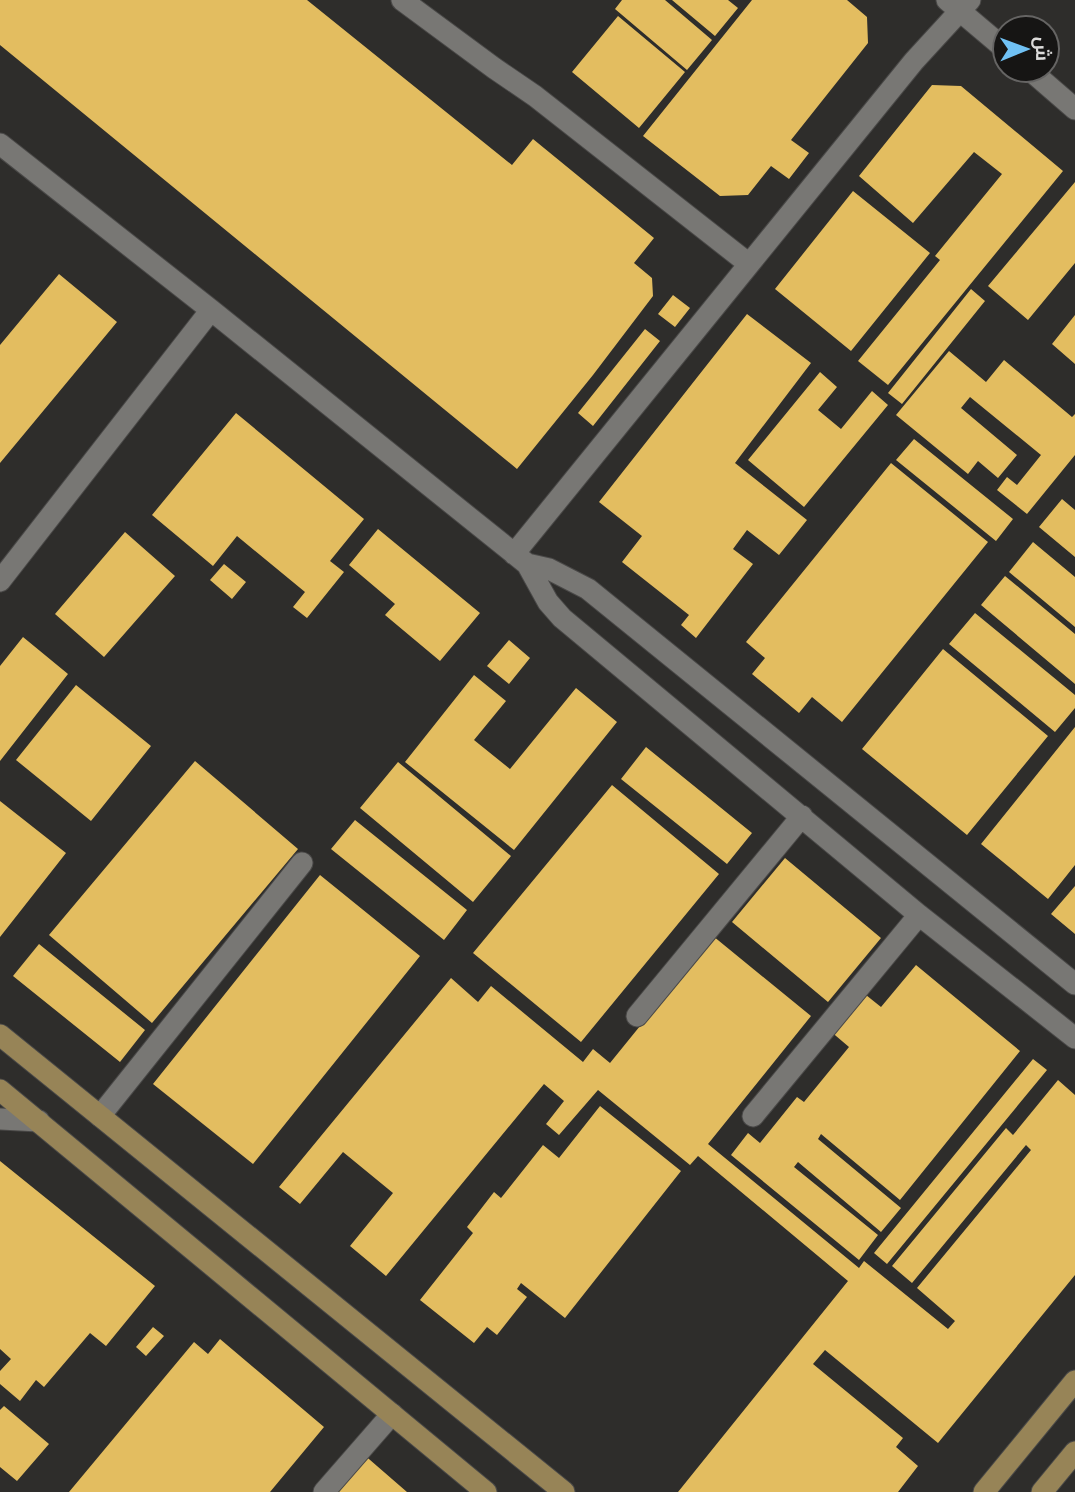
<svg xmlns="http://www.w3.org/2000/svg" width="1075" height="1492" font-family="'Varela Round',Cairo,sans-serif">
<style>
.building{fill:#e3bd60}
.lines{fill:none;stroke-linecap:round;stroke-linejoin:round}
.minor-casing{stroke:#494847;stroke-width:23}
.major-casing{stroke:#494847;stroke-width:23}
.minor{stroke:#787774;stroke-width:21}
.major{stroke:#978457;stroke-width:21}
</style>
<rect width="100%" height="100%" fill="#2e2d2b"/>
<path class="building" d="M0,0H307L512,165L533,139L654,238L634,263L652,278L653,296L593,375L517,469L0,45Z
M622,0H665L712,40L687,70L615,9Z
M672,0H728L738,8L715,36Z
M752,0H847L867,17L868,43L791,140L809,153L789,179L771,166L748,195L720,196L643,136Z
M618,16L685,72L639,128L572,72Z
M932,85L961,86L1063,171L888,385L858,361L940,260L935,256L1002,174L974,152L913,223L859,176Z
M1075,182V263L1028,320L988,286Z
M853,191L930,253L851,351L775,289Z
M59,274L117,322L0,463V345Z
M971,289L985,301L902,404L888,393Z
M673,295L690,308L675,327L658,314Z
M747,314L811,363L735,463L807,520L779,555L747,530L733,549L753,564L696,638L681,625L689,615L622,562L642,536L599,502Z
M1075,315V364L1052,344Z
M645,329L660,341L593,426L578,413Z
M949,351L986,382L1004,360L1072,417L1075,414V455L1027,514L997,490L1007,477L1017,485L1041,455L970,397L961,408L1017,455L998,478L978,461L968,474L896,415Z
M820,372L837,387L818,410L841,429L872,391L888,405L804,507L748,460Z
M236,413L364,519L330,561L344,572L307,618L293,607L305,592L237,536L213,566L152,515Z
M914,439L1013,519L996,541L896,460Z
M891,463L988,542L842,722L812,697L799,713L752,674L765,658L746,642Z
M1062,499L1075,510V557L1039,527Z
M378,529L480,613L440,661L385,615L395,604L349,565Z
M125,532L175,576L104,657L55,614Z
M1033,542L1075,577V627L1009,572Z
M224,564L246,582L232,599L210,580Z
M1005,576L1075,634V684L981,605Z
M975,613L1075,695V708L1055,732L949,644Z
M23,637L68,674L0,761V666Z
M509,640L530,658L509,684L487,666Z
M943,649L1048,736L967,835L862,749Z
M474,675L506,701L474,740L510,769L576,688L617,722L514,850L405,762Z
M76,685L151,746L91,821L16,760Z
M1075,727V865L1048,899L981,844Z
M646,747L752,833L727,864L621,779Z
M195,761L298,849L152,1023L49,935Z
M398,762L511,856L473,902L360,808Z
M612,785L719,874L581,1042L473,953Z
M0,801L66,853L0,937Z
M355,820L467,910L444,940L331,849Z
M785,858L881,938L828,1002L732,922Z
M320,875L420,956L253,1164L153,1084Z
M1075,886V934L1051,914Z
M713,936L811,1016L708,1144L859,1268L864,1261L948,1329L955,1321L917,1288L1031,1150L1026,1145L912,1283L892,1266L1006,1128L1013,1135L1058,1080L1075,1095V1275L938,1443L825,1350L813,1364L903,1438L896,1447L918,1466L898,1492H678L848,1281L698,1156L690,1165L598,1090L559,1135L546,1124L564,1101L544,1084L386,1276L350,1246L393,1193L343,1152L300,1204L279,1187L451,978L478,1002L491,986L583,1062L593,1049L610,1063Z
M39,944L145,1030L120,1062L13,976Z
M916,965L1020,1051L900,1200L821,1134L818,1139L901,1208L881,1232L798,1162L794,1167L878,1235L859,1260L731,1155L748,1133L760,1143L797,1097L804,1102L849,1047L829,1030L861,991L881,1007Z
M1033,1059L1047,1070L887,1264L874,1253Z
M600,1106L681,1171L565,1318L521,1283L517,1289L527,1297L497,1335L487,1327L474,1343L420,1300L473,1233L467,1227L494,1192L501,1198L543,1145L559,1158Z
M0,1161L155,1286L106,1346L90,1333L44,1387L36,1380L20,1401L0,1384V1371L11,1359L0,1349Z
M153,1327L164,1336L146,1356L136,1347Z
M220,1339L324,1427L270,1492H69L194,1342L208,1354Z
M4,1406L49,1444L17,1481L0,1467V1410Z
M362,1453L407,1492H329Z"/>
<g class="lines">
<defs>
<path id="minor" d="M402,0L494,68L535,96L749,264
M947,0L1005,49
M1030,70L1075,109
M0,144L211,310L527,564L548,602L562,618L919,915L1075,1038
M514,554L914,61L970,0
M527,564L549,569L588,589L1075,984
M0,581L211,310
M637,1016L802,816
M100,1116L302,863
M753,1116L919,915
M0,1119L39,1121
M324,1492L392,1414"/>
<path id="major" d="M0,1035L564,1492
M0,1090L486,1492
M984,1492L1075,1381
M1042,1492L1075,1452"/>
</defs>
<use href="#minor" class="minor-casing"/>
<use href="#major" class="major-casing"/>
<use href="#minor" class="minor"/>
<use href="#major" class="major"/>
</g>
<g transform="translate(1026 49) rotate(89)"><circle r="33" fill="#161514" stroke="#656463" stroke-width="2"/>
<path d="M0-5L12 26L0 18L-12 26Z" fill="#70c1f4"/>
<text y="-10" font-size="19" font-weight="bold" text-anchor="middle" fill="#dcdbda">ش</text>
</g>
</svg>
